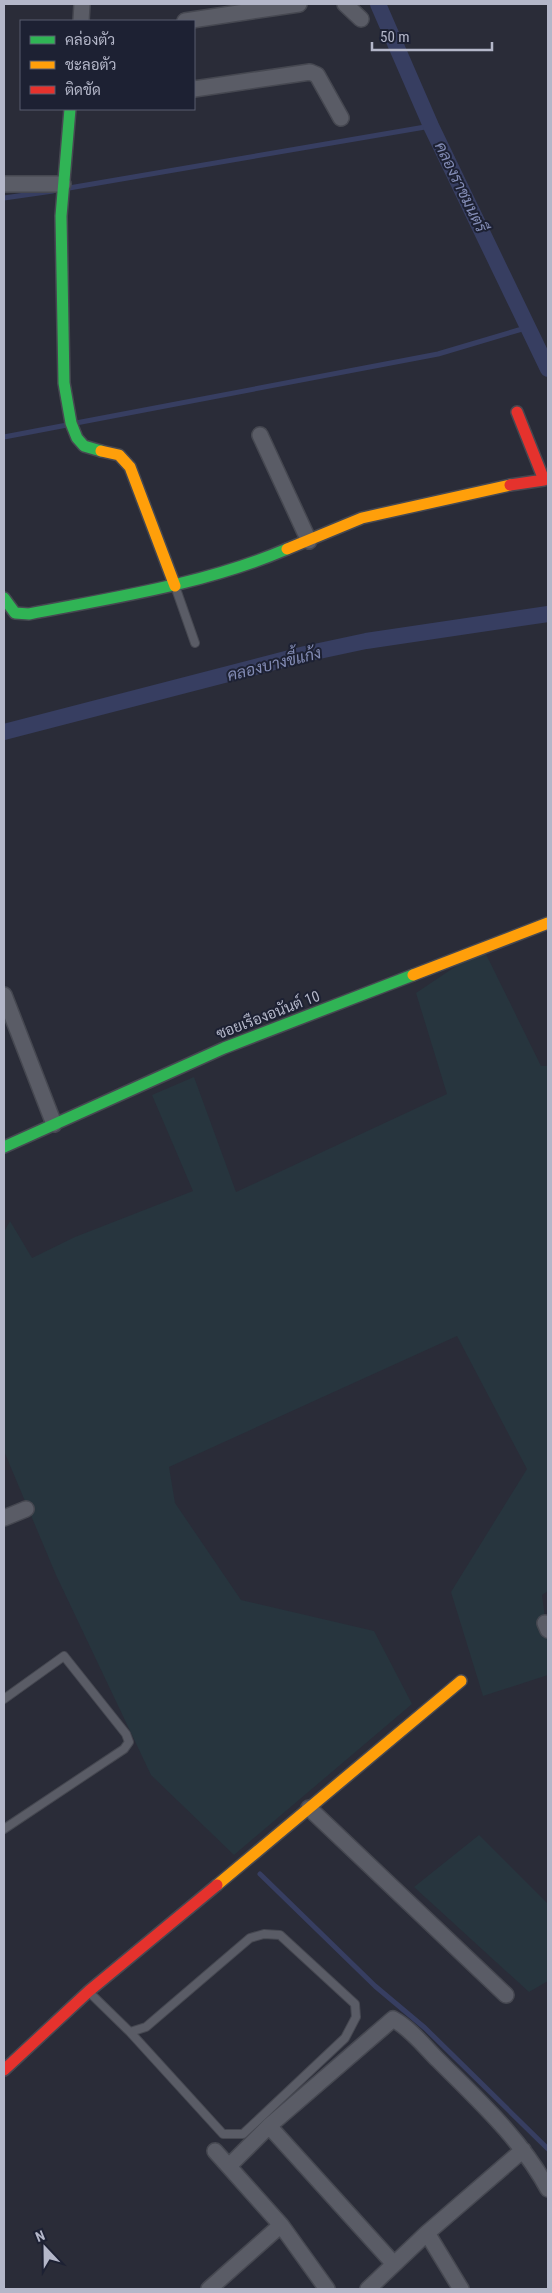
<svg xmlns="http://www.w3.org/2000/svg" width="552" height="2293" font-family="'Roboto Condensed',Sarabun,sans-serif">
<style>
.green{fill:#27353e}
.lines{fill:none;stroke-linecap:round;stroke-linejoin:round}
.stream{stroke:#373e61;stroke-width:5}
.canal{stroke:#373e61;stroke-width:16}
.lane-casing{stroke:#464851;stroke-width:10}
.street-casing{stroke:#464851;stroke-width:18}
.fast-casing{stroke:#464851;stroke-width:14}
.slow-casing{stroke:#464851;stroke-width:14}
.jam-casing{stroke:#464851;stroke-width:14}
.lane{stroke:#5a5c66;stroke-width:8}
.street{stroke:#5a5c66;stroke-width:15}
.fast{stroke:#30b455;stroke-width:11}
.slow{stroke:#ff9f0a;stroke-width:11}
.jam{stroke:#e5322d;stroke-width:11}
.labels{text-anchor:middle;dominant-baseline:central;stroke-width:4;stroke-linejoin:round;paint-order:stroke}
.street-label{font-size:15px;fill:#b4b7c9;stroke:#1d2133}
.water-label{font-size:16px;font-style:italic;fill:#838cb5;stroke:#1d2133}
</style>
<rect width="100%" height="100%" fill="#2a2c38"/>
<path class="green" d="M483,948L541,1066H548V1591L542,1595L548,1641V1675L483,1696L451,1592L527,1469L457,1336L169,1467L175,1503L241,1600L374,1631L412,1704L234,1855L151,1775L56,1575L4,1451V1232L10,1221L32,1258L75,1237L193,1191L152,1095L194,1077L236,1192L447,1094L416,993Z
M479,1835L548,1904V1981L529,1992L414,1887Z"/>
<g class="lines">
<path class="stream" d="M69,188L431,126
M4,198L53,191
M76,423L438,354L529,327
M4,437L67,425
M260,1874L375,1986L425,2028L548,2149"/>
<path class="canal" d="M378,4L431,126L548,369
M4,732L305,654L366,641L548,614"/>
<defs>
<path id="lane" d="M175,586L195,643
M4,1699L64,1656L126,1734L129,1742L124,1749L4,1829
M90,1993L130,2032L146,2027L250,1938L264,1934L280,1935L355,2004L356,2017L345,2038L243,2134H223L130,2032"/>
<path id="street" d="M345,4L361,19
M81,21L82,4
M185,21L299,4
M194,89L310,72L317,75L341,118
M4,184H63
M260,435L309,541
M4,995L54,1124
M4,1518L26,1509
M545,1623L548,1630
M309,1808L506,1995
M269,2126L394,2264
M215,2151L281,2225L327,2289
M229,2166L269,2126L393,2019C410,2028 425,2047 438,2060C478,2100 521,2139 548,2189
M427,2233L461,2289
M209,2289L281,2225
M368,2289L427,2233L523,2150"/>
<path id="fast" d="M70,109L61,216L64,383L71,423L77,438L84,446L101,451
M4,598L15,613L29,614C116,597 205,584 287,549
M4,1147L224,1048L413,975"/>
<path id="slow" d="M101,451L119,455L130,467L175,586
M287,549L362,518L510,485
M413,975L548,923
M217,1885L461,1681"/>
<path id="jam" d="M510,485L544,480L517,412
M4,2070L89,1991L217,1885"/>
</defs>
<use href="#lane" class="lane-casing"/>
<use href="#street" class="street-casing"/>
<use href="#fast" class="fast-casing"/>
<use href="#slow" class="slow-casing"/>
<use href="#jam" class="jam-casing"/>
<use href="#lane" class="lane"/>
<use href="#street" class="street"/>
<use href="#fast" class="fast"/>
<use href="#slow" class="slow"/>
<use href="#jam" class="jam"/>
</g>
<g class="labels">
<g class="street-label">
<text transform="translate(268 1015) rotate(-21)">ซอยเรืองอนันต์ 10</text>
</g>
<g class="water-label">
<text transform="translate(461 187) rotate(64)">คลองราชมนตรี</text>
<text transform="translate(274 664) rotate(-14)">คลองบางขี้แก้ง</text>
</g>
</g>
<rect width="552" height="2293" fill="none" stroke="#b4b7c9" stroke-width="10"/>
<rect x="20" y="20" width="175" height="90" fill="#1d2133" stroke="#595d6f"/>
<rect x="30" y="36" width="25" height="8" fill="#30b455" stroke="#595d6f"/>
<text x="65" y="45" font-size="15" fill="#b4b7c9">คล่องตัว</text>
<rect x="30" y="61" width="25" height="8" fill="#ff9f0a" stroke="#595d6f"/>
<text x="65" y="70" font-size="15" fill="#b4b7c9">ชะลอตัว</text>
<rect x="30" y="86" width="25" height="8" fill="#e5322d" stroke="#595d6f"/>
<text x="65" y="95" font-size="15" fill="#b4b7c9">ติดขัด</text>
<g transform="translate(45 2248) rotate(338)" stroke="#1d2133" stroke-width="4" paint-order="stroke">
<path d="M0-4L9 19L0 12L-9 19Z" fill="#b4b7c9"/>
<text y="-8" font-size="14" font-weight="bold" text-anchor="middle" fill="#b4b7c9">N</text>
</g>
<path d="M372 42v8h120v-8" fill="none" stroke="#b4b7c9" stroke-width="2.5"/>
<text x="380" y="42" font-size="15" fill="#b4b7c9" stroke="#1d2133" stroke-width="4" paint-order="stroke">50 m</text>
</svg>
